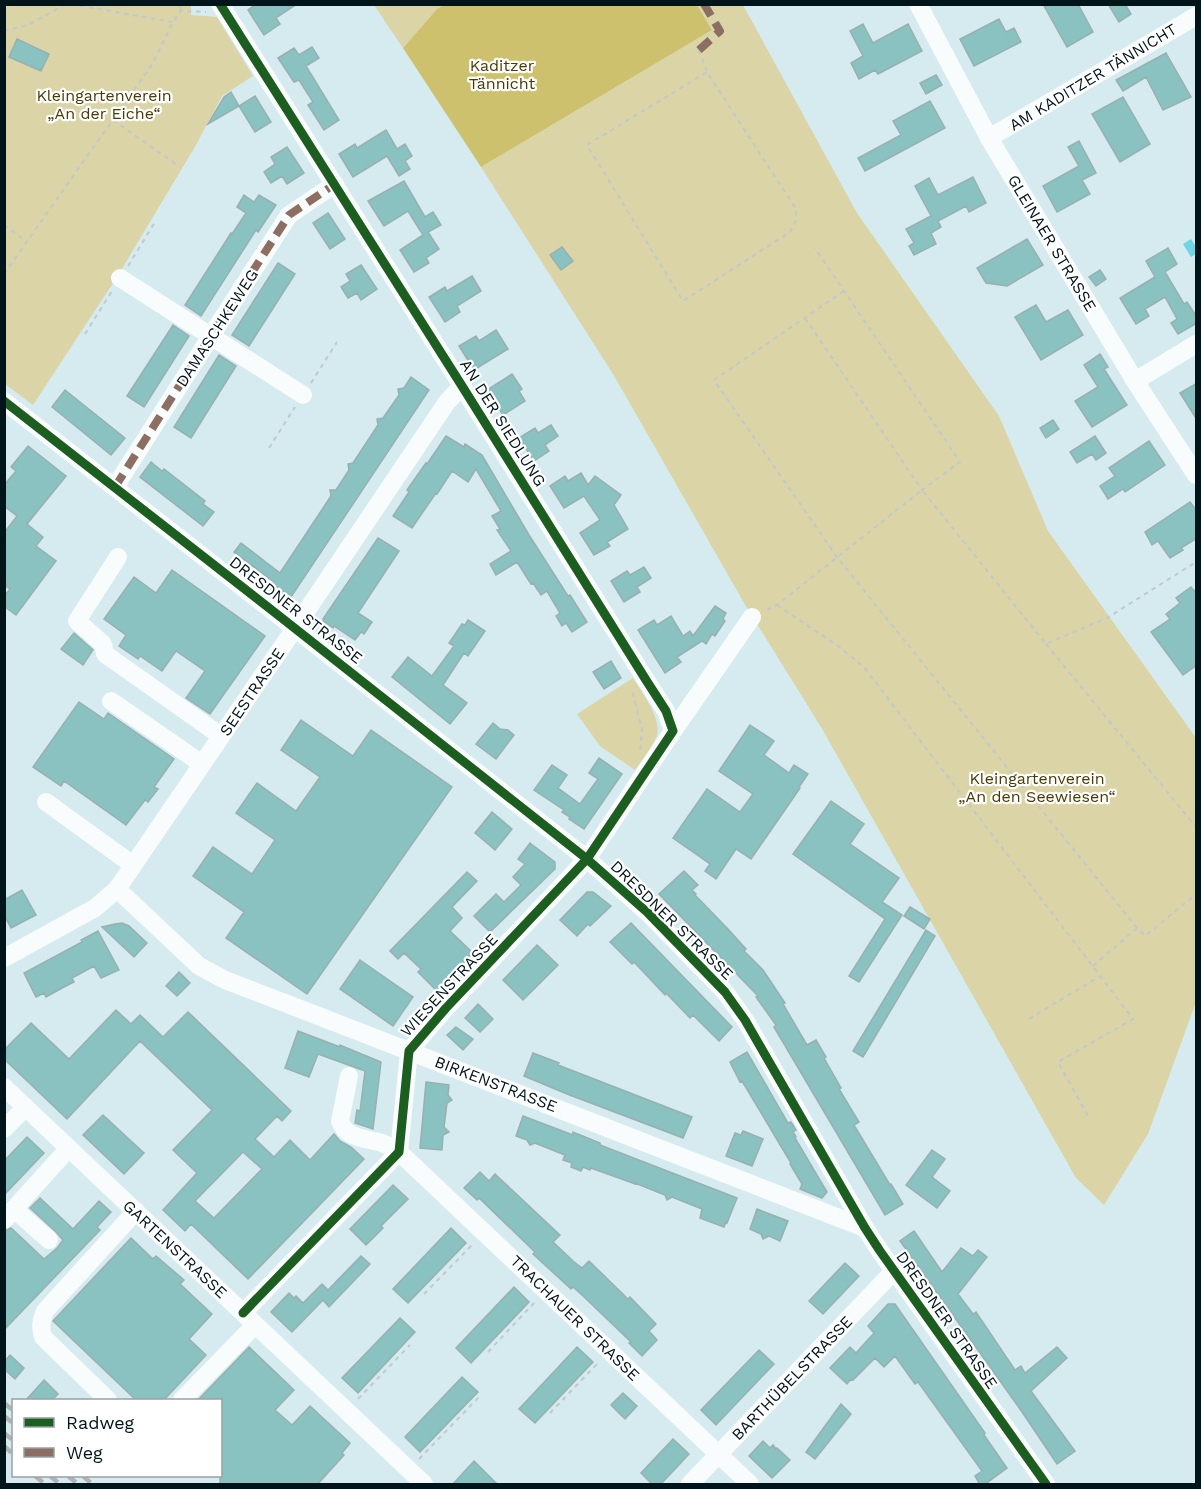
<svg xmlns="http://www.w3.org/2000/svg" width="1201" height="1489" font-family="'Work Sans',sans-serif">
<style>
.green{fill:#dad4a7}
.forest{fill:#cdc16e}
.water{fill:#71d5e5}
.building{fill:#8ac1c1;stroke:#98b0b1;stroke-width:1.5;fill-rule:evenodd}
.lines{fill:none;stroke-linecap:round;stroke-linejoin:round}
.path{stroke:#c1c9cb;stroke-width:2;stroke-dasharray:4.5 4.5;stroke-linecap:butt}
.minor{stroke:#f9fcfd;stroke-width:18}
.rail{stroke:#aeb4b4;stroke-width:4.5;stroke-dasharray:10 10;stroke-linecap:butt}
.quiet{stroke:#8d6e63;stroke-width:8;stroke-dasharray:15 8;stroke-linecap:butt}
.cycleway-casing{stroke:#fff;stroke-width:13}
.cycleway{stroke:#1b5e20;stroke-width:9}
.labels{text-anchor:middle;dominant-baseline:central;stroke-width:4.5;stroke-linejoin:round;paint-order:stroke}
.park-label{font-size:16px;fill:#4a3a03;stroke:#fff}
.street-label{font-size:16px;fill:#001419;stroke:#fff}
</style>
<rect width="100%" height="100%" fill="#d5ebef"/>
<path class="green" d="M4,5H191V15L217,17L253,76L222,96L196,145L117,277L33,405L5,384Z
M374,5H444L437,9L403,48Z
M697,5H743L857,213L999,416L1048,531L1196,738V1002L1148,1134L1104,1205L1076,1178L821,727L747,608L613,374L481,167L712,30Z
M633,678C642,693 664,721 656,738C651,749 642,760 635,770L600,746L577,714Z"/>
<path class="forest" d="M444,5H697L712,30L481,167L403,48L437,9Z"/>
<path class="water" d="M1191,239L1196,247V254L1191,257L1183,244Z"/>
<path class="building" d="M256,4H297L276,18L280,24L264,35L248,10Z
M1043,4H1078L1093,32L1067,47Z
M1108,4H1125L1131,14L1119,22Z
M999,19L1006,32L1014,28L1021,42L974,66L960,39Z
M863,24L873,43L908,24L922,51L878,74L875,70L859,79L851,63L863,56L850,31Z
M17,39L49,54L41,71L9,57Z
M312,47L319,58L306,66L339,120L324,130L308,105L313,102L299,80L294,82L278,58L294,48L299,55Z
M1166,53L1191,97L1163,110L1146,77L1123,91L1116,80Z
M936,75L942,85L926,94L920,83Z
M231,92L239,106L208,124L224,97Z
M255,96L271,122L255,132L239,106Z
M1123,97L1150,144L1120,162L1092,114Z
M930,101L945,128L865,171L858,158L901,135L893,121Z
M386,130L397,149L405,144L412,156L405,161L410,169L399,176L387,156L353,177L339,154L355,144L357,148Z
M1079,141L1096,173L1082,180L1090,194L1057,212L1043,186L1079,166L1068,147Z
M287,147L304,173L287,184L282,176L271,183L264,172L275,164L271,157Z
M973,177L986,203L969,212L966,206L938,221L941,227L931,233L936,244L914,255L909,246L914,243L906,229L931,216L915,186L929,178L938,195Z
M404,181L425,217L433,212L441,225L428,232L439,249L426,258L429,263L414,272L400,250L423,235L408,211L384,226L368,201Z
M244,195L254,202L259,195L276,205L258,232L256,230L201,316L185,305L231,233L232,234L246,213L237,207Z
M328,213L345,239L330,249L313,223Z
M1027,239L1043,265L1007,286L986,283L977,268Z
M562,247L573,261L561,270L550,255Z
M1168,248L1177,264L1165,272L1184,304L1187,302L1197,317V323L1178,334L1171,323L1177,319L1165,297L1145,309L1149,316L1136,324L1120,298L1155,277L1146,261Z
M278,263L295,274L249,346L232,335Z
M361,265L377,289L361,300L357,293L348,298L341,287L350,281L346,274Z
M1100,270L1106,279L1096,286L1089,277Z
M472,276L481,291L457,306L460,312L445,322L429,297L445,287L447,291Z
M1036,305L1046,322L1068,310L1083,335L1041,360L1015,317Z
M173,325L189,336L144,407L127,396Z
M496,330L508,349L474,370L459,346L476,336L479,341Z
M1100,354L1108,367L1104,369L1127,405L1092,427L1075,401L1098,387L1084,365Z
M219,355L236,366L191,438L174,427Z
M512,374L522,389L519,391L525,401L503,415L487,390Z
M411,377L429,390L291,597L272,584L274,582L234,552L241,543L280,573L331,496L330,490H336L349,470L348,464L353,463L378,425L377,419L383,418L399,395L398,389L404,388Z
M1197,383V420L1180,393Z
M65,390L125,438L111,455L52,407Z
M1053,420L1059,429L1046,438L1040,428Z
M551,425L558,436L545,445L549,451L534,461L519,438L535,428L538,433Z
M446,436L464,447L465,444L482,455L529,535L568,596L570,595L587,622L572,632L566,623L562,626L556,616L560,613L547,591L541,595L533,583L531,584L517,562L496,575L490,564L511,551L497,530L500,529L492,516L501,511L476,469L468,482L452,471L437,494L436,493L412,528L393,516L409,492L407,490L426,463L427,464Z
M1095,436L1106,453L1096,460L1092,454L1077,463L1070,452Z
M1149,441L1165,465L1125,492L1123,489L1108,499L1100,486L1115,476L1109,468Z
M28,446L66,476L27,524L43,537L36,546L56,561L16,615L4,606V596L10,589L4,585V533L17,516L4,506V485L16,471L11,467Z
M151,462L162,471L164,469L205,501L203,504L214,512L203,526L140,477Z
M581,473L588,485L595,476L621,495L614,505L628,529L607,542L610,546L594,555L580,533L600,520L584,496L564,508L550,486L565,476L568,481Z
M1190,502L1197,511V538L1181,548L1183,550L1170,558L1158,541L1152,545L1145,532Z
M378,538L399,551L358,613L372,622L364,634L361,632L355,640L334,626L333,628L323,621L324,620L323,619Z
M644,567L651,578L637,587L640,592L624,602L611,581L627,571L630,575Z
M172,570L265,636L210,714L186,698L205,671L176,651L162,671L140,656L138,659L119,646L126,635L104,619L134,577L156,593Z
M1191,587L1197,594V665L1183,675L1151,632L1170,619L1166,614L1180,603L1176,598Z
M715,606L726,613L723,619L725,621L715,636L712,634L706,644L702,641L677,657L681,662L665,673L638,630L654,620L657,625L671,616L683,636L690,631L693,636Z
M468,620L485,631L468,656L464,653L443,685L467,703L450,724L392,677L408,657L432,676L454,646L449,643L462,624L465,625Z
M74,633L93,650L83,665L61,649Z
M611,661L621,678L604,689L593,672Z
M79,702L104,719L108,713L174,759L154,787L158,789L148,802L145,800L126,825L64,781L61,786L33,767Z
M301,720L353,756L371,730L452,787L307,994L226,938L244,912L193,876L213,847L252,874L275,840L236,813L257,783L296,811L320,777L281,750Z
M493,723L500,729L508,730L514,735L496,759L476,744Z
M750,725L774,741L764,755L789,773L794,765L808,774L799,787L800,788L751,859L736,849L716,879L705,871L710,864L673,838L707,789L740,812L753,794L719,771Z
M599,758L622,774L584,829L569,819L570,817L562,812L564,810L534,790L552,765L567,775L558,788L580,804L598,779L589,773Z
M831,801L864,824L850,844L899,878L882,902L902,915L859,982L849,976L885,919L793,854Z
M492,812L512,829L495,850L475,833Z
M530,843L555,862V869L490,932L474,916L496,894L504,902L521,885L513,877L525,864L518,859Z
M684,871L698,885L692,890L696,894L695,895L728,929L746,949L744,951L763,970L785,1003L783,1004L807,1045L816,1040L826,1057L824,1058L841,1088L839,1089L859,1122L854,1125L890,1185L891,1184L903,1204L885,1215L774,1027L776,1025L756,997L758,996L659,894Z
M467,872L477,881L452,907L462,918L450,931L473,953L437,991L418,972L421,969L404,953L398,959L390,951Z
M22,890L36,915L11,928L4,915V900Z
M587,892H593L611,906L590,926L588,924L577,936L560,920Z
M910,907L930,919L924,929L904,916Z
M122,923L129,926L147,943L134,957L102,927L115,924Z
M631,923L732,1027L719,1041L693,1015L690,1018L666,993L665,995L634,962L632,964L610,942Z
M926,930L935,936L863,1057L853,1051Z
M98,931L119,970L101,978L94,966L72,978L74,982L64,987L46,997L44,993L36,997L24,973L82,942L81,940Z
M537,945L558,965L523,1000L503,980Z
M360,960L413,997L393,1026L340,989Z
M179,972L190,983L177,996L166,986Z
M478,1004L493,1019L480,1032L465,1018Z
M116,1010L131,1024L140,1015L163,1037L188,1012L291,1111L282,1121L277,1116L255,1139L274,1157L290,1140L310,1160L334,1134L340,1141L351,1147L364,1159L248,1279L191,1224L185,1231L163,1210L197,1173L173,1150L212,1110L140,1041L67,1119L4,1059V1050L31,1023L69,1059ZM243,1152L262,1169L214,1218L195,1201Z
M456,1027L473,1039L463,1050L447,1035Z
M298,1031L340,1047V1045L381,1062L373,1129L355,1123L357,1110L360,1111L365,1071L318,1054L309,1077L285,1068Z
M747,1052L788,1123L791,1122L796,1130L793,1132L796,1137L795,1138L827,1192L822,1198L800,1189L802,1184L790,1164L791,1163L742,1081L740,1082L730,1062Z
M533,1053L559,1063L558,1065L692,1117L683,1138L567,1094L524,1076Z
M426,1082L449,1085L448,1095L452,1100L447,1103L444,1127L449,1132L443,1135L442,1150L420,1148Z
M103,1115L144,1153L124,1174L83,1135Z
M523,1116L573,1135V1132L600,1143V1145L737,1198L727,1223L726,1222L724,1227L700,1218L702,1209L672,1197L667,1200L665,1195L635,1183V1184L591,1168L590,1170L583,1167L581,1171L571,1167L572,1163L563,1160L565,1155L535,1143L530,1145L527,1140L516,1136Z
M743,1131L763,1139L752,1166L726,1156L735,1133L741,1135Z
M27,1137L44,1153L4,1195V1161Z
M932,1150L945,1159L932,1177L950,1191L937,1208L906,1185Z
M480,1172L489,1181L495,1174L560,1235L553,1242L573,1261L582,1268L589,1261L628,1299L630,1297L656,1324L649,1331L657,1340L642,1356L629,1343L631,1342L582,1295L573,1287L571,1289L533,1254L535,1252L479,1198L477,1200L464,1188Z
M393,1185L408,1199L381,1226L383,1228L366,1245L350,1229Z
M40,1198L73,1229L99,1201L111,1212L97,1227L100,1230L4,1330V1231L11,1228L44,1259L57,1248L63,1240L56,1232L30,1208Z
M757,1209L788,1221L780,1241L769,1236L763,1239L761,1234L750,1229Z
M451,1228L466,1243L408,1303L393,1289Z
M914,1231L942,1272L961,1248L973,1256L978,1250L987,1257L958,1294L973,1314L976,1312L1015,1370L1021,1366L1025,1373L1057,1347L1067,1358L1031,1391L1075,1451L1057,1464L1020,1409L900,1241Z
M131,1238L153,1259L156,1256L184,1280L180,1284L212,1314L189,1339L206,1355L163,1401H137L53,1321Z
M361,1256L370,1264L329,1307L323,1300L292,1332L271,1312L289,1293L294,1298L296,1296L303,1303L322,1284L328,1290Z
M845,1263L859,1276L823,1314L809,1301Z
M514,1287L529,1302L471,1363L456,1348Z
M888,1304H895L985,1433L984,1435L1007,1468L984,1485H980L975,1476L982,1471L918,1382L915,1384L895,1356L884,1367L875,1358L853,1380L851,1379L847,1384L830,1368L850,1347L856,1353L874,1333L868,1326Z
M400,1318L415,1332L358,1393L342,1378Z
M249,1347L294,1390L275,1410L292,1425L310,1406L350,1443L342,1453L344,1455L317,1485H220V1401H197Z
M577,1347L593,1362L535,1423L519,1409Z
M759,1350L774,1364L716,1425L701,1410Z
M10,1355L24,1368L15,1379L4,1369V1362Z
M462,1377L478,1392L420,1452L405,1437Z
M44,1380L58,1394L51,1401H25Z
M623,1393L637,1406L625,1419L611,1405Z
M841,1404L851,1414L815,1459L806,1452Z
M673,1439L689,1454L660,1485H653L641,1473Z
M763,1441L770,1448L773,1445L776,1449L777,1448L790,1460L772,1478L749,1456Z
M474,1461L498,1485H452Z"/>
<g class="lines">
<path class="path" d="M71,4L172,22
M180,11L181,4
M4,31L28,25L66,4
M699,50L707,72L796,209V221L790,232L683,301L587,145L707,72
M113,120L180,167
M4,225L27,242
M128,266L155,222
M4,274L153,63L173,22L180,11L206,12
M844,291L714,380L837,557L1137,928
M805,318L922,490L960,462L815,248
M85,334L112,291
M311,383L337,342
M269,448L295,407
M777,605L838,646L863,666L1133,1019L1058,1062L1088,1116
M767,610L777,605L922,490L1046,644L1107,618L1196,562
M1046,644L1196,827
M634,693L633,694L642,730L640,752
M1093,966L1137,928L1145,936L1196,894
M1029,1019L1100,976
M424,1294L472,1245
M488,1352L534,1303
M358,1399L410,1345
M550,1413L599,1362
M419,1459L481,1395"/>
<path class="minor" d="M220,4L462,386L646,680L666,711L673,731L587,859L446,1008L409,1051L399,1152L243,1313
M918,4L989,138L1135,381L1196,475
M989,138L1196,16
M120,278L303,395
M1135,381L1196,344
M4,401L278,615L587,859L648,913L725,992L745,1020L865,1228L880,1251L1046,1484
M115,487L211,336L289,215L335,184
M118,557L77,621L103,644L105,654L221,736
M111,701L202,764
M673,731L752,617
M46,802L133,865
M117,889L199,966L225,980L303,1010L865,1228
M4,958L95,908L117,889L295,628L447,402L462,386
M349,1076L340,1121C346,1139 365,1138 382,1143C388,1145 393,1149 399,1152L750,1484
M4,1087L424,1484
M4,1129L26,1107
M14,1209L49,1240
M4,1220L69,1148
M108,1400L43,1337C40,1328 41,1321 45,1311L136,1211
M182,1400L255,1325
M690,1484L894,1271"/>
<path class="rail" d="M4,1403L14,1411
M4,1416L14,1424
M4,1433L14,1441
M4,1446L14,1455
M35,1476L45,1484
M50,1476L60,1484
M68,1476L78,1484
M83,1476L92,1484"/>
<path class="quiet" d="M699,50L720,31L704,4
M115,487L211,336L289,215L335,184"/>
<defs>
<path id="cycleway" d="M220,4L462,386L646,680L666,711L673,731L587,859L446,1008L409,1051L399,1152L243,1313
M4,401L278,615L587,859L648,913L725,992L745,1020L865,1228L880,1251L1046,1484"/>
</defs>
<use href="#cycleway" class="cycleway-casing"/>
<use href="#cycleway" class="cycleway"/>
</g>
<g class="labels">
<g class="park-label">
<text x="502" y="65">Kaditzer<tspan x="502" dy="18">Tännicht</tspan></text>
<text x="104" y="95">Kleingartenverein<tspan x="104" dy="18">„An der Eiche“</tspan></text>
<text x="1037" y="778">Kleingartenverein<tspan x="1037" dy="18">„An den Seewiesen“</tspan></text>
</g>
<g class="street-label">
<text transform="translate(1093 77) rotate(-31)">AM KADITZER TÄNNICHT</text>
<text transform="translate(1052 243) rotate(59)">GLEINAER STRASSE</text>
<text transform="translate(217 328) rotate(-57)">DAMASCHKEWEG</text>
<text transform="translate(503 423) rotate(58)">AN DER SIEDLUNG</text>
<text transform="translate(296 610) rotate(38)">DRESDNER STRASSE</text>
<text transform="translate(252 692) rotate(-56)">SEESTRASSE</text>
<text transform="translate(672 920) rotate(44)">DRESDNER STRASSE</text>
<text transform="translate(449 985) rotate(-47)">WIESENSTRASSE</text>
<text transform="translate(496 1084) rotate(21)">BIRKENSTRASSE</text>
<text transform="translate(175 1249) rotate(43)">GARTENSTRASSE</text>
<text transform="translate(575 1318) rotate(44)">TRACHAUER STRASSE</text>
<text transform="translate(947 1320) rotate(55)">DRESDNER STRASSE</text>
<text transform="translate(792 1378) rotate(-46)">BARTHÜBELSTRASSE</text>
</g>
</g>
<rect width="1201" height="1489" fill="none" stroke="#001419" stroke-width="12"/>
<rect x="12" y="1399" width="210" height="78" fill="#ffffff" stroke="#99a1a3" stroke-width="1.5"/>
<rect x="24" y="1418" width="30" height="9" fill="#1b5e20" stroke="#99a1a3" stroke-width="1.5"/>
<text x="66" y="1429" font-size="18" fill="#001419">Radweg</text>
<rect x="24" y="1448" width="30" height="9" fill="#8d6e63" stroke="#99a1a3" stroke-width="1.5"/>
<text x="66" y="1459" font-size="18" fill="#001419">Weg</text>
</svg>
